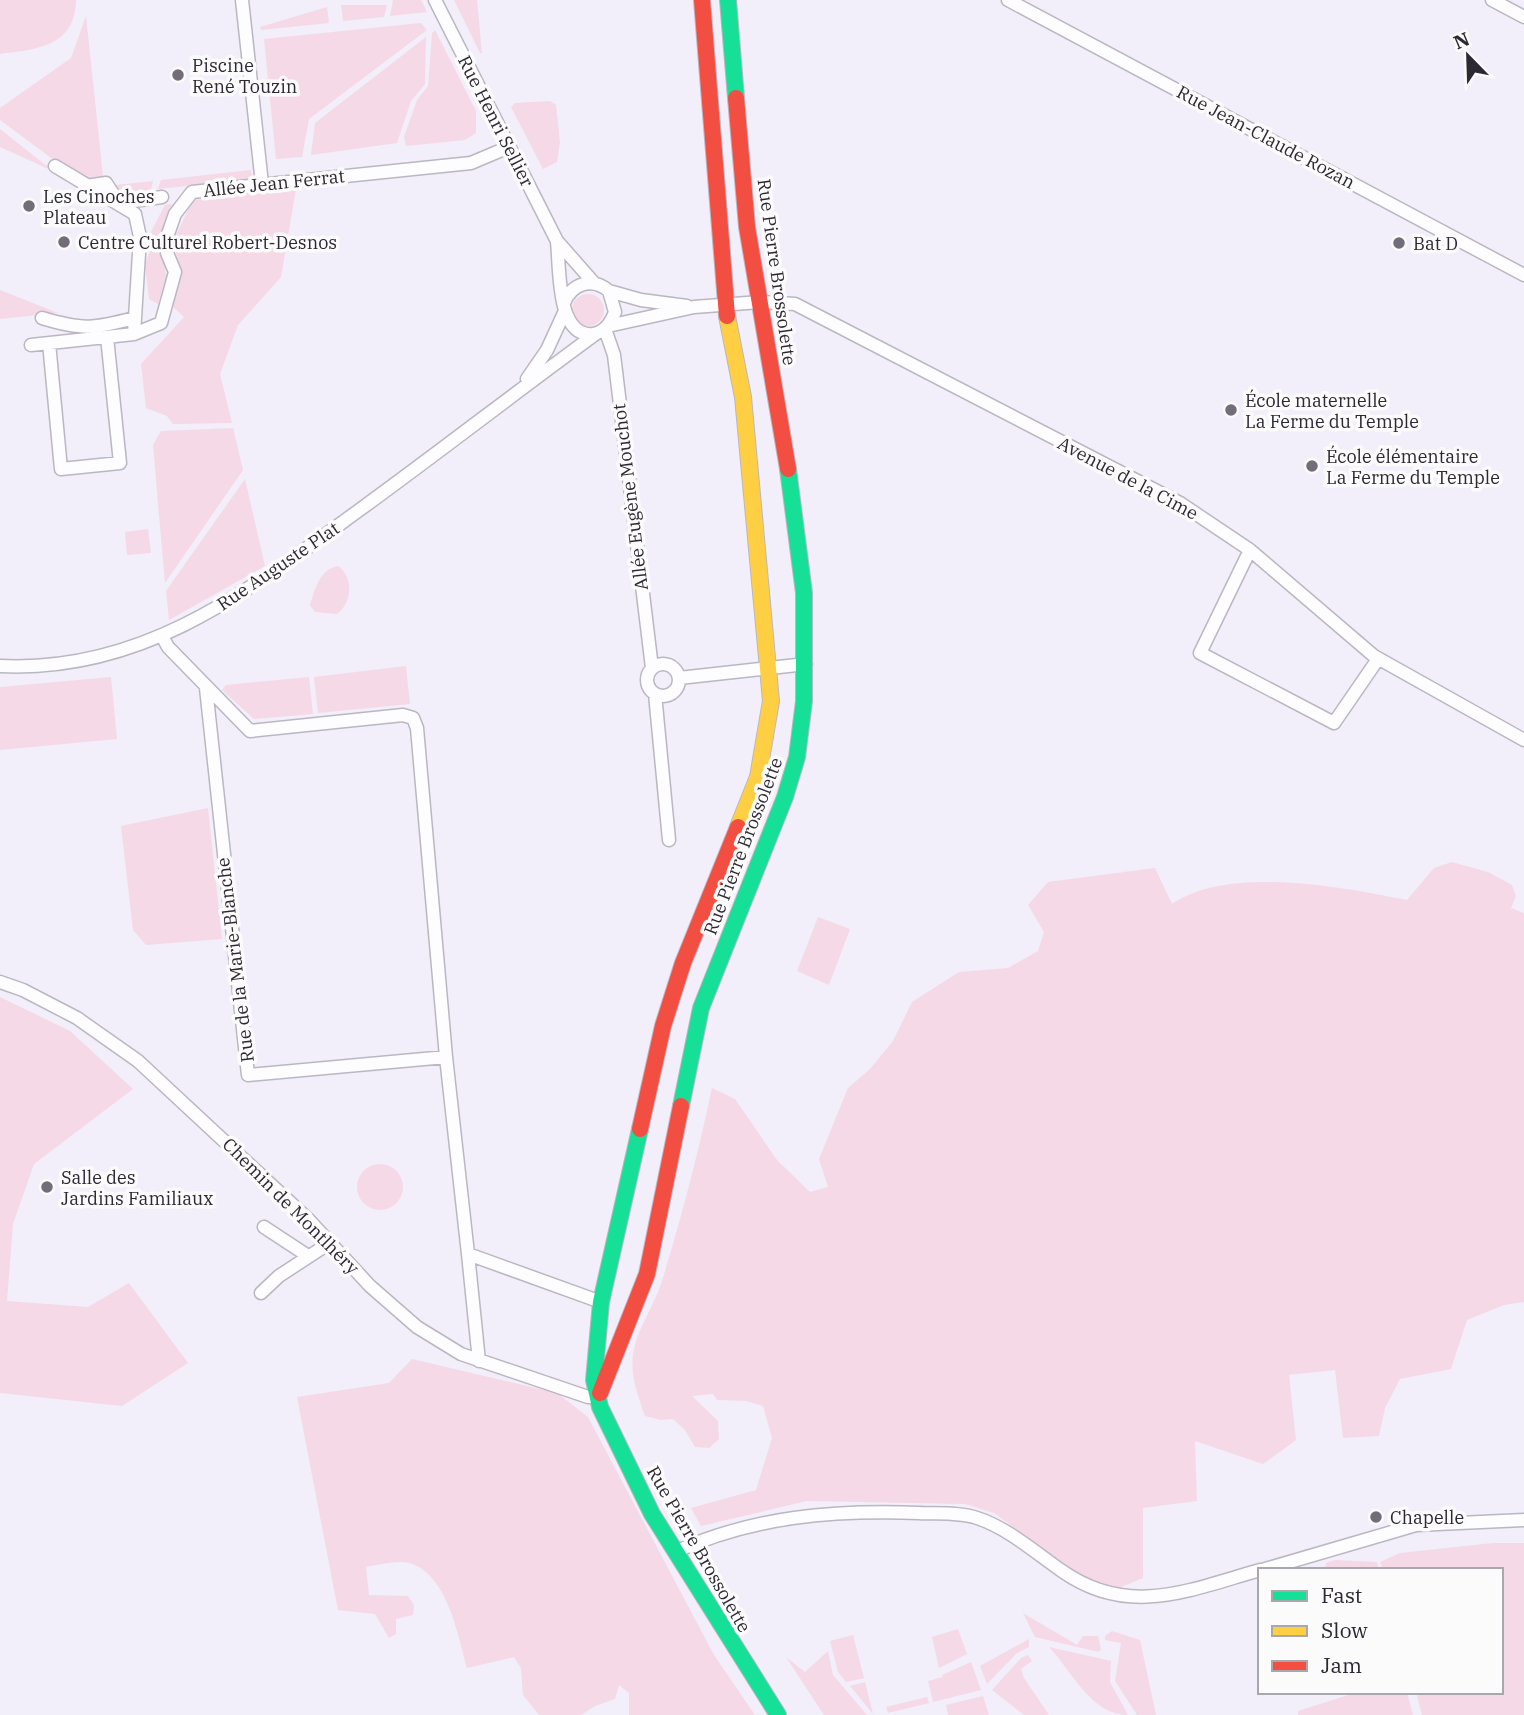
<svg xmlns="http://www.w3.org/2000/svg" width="1524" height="1715" font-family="'IBM Plex Serif',serif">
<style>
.green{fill:#f5d9e7}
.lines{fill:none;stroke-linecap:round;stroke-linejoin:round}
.street-casing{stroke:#bbb7c2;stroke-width:15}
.fast-casing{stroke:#bbb7c2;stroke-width:18}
.slow-casing{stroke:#bbb7c2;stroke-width:18}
.jam-casing{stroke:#bbb7c2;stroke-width:18}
.street{stroke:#fdfcfe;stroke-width:12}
.fast{stroke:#16e098;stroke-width:16}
.slow{stroke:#ffcf43;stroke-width:16}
.jam{stroke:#f24e42;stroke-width:16}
.poi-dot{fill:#726d79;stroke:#fbfbfb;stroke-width:2.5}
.labels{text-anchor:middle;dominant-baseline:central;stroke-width:7;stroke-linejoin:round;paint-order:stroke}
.poi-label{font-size:18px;fill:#2d2834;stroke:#fbfbfb;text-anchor:start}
.street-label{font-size:18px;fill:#2d2834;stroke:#fbfbfb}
</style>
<rect width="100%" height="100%" fill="#f2eefa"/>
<path class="green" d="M0,0H76C75,47 37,49 0,54Z
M393,0H421L427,12L390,16Z
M454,0H477L482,53H480Z
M341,5H387L384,17L343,21Z
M327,7L329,23L261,30L260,27Z
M86,16L103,176L86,180L58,163L0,120V108L71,58Z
M421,23L427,30L309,119L302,157L276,159L264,39Z
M435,30L476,111V133L465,140L406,146L404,137L417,100L428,86L432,33Z
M426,37L425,84L411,101L397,143L311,155L315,123Z
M550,101L556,105L560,142L557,162L543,169L511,107L515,103Z
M0,129L53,171L0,147Z
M251,170L252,179L158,189L161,180Z
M153,181L151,190L116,194V185Z
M296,189L281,277L238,325L220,374L232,423L173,424L167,416L146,408L141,364L184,317L171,305L180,279L174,239L193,200Z
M172,204L160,234L166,276L158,304L149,299L145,264L150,251L143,247L165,205Z
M0,290L58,313L0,319Z
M572 310a16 16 0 1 1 32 0a16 16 0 1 1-32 0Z
M233,428L243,470L165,583L153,445L161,431Z
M245,479L265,566L169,620L166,591Z
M148,529L151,553L127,555L125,532Z
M338,566C354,577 352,603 337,614L315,612L310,605C315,589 320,569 338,566Z
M406,666L410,704L318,713L314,677Z
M111,677L117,739L0,750V687Z
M309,677L313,714L254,719L222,690L226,685Z
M208,808L222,939L146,945L133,930L121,826Z
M1452,862L1488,872L1512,885L1516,896L1511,908L1524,913V1302L1504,1305L1467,1320L1451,1369L1400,1379L1385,1408L1379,1436L1343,1438L1335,1370L1289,1375L1296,1440L1263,1464L1195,1441L1197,1501L1143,1508V1578L1119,1588L1083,1577L994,1513L965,1504L807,1501L701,1526L691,1508L756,1490L772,1438L763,1406L746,1401L717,1400L713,1394L692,1396L718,1421L719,1439L709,1448L695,1447L685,1430L673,1419L661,1420L645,1416C638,1396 630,1376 633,1354C637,1330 653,1307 661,1284C681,1220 698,1154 712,1088L735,1099L777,1160L810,1192L828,1187L819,1159L848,1088L870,1069L893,1041L912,1002L959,972L1008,968L1038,951L1044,932L1028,905L1048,882L1155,868L1172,904C1228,865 1342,887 1407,900L1434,868Z
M818,917L850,929L829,985L797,971Z
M0,997L70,1031L133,1089L34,1164L13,1224L7,1301L88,1307L129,1283L188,1363L122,1406L0,1393Z
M357 1187a23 23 0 1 1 46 0a23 23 0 1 1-46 0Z
M412,1359L557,1393L588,1417L714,1655L755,1715H629V1693L619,1685L615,1699L595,1706L581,1715H539L523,1695L521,1668L514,1657L467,1668C458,1635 447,1573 409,1563C398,1560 377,1565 366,1567L369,1595L408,1596L414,1605L413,1615L396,1619V1634L389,1638L375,1614L338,1610L297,1397L389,1383Z
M1493,1543H1524V1715H1422L1416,1692H1501V1570H1383L1380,1562L1400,1553Z
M1335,1560L1377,1562L1379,1570H1325L1326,1563Z
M1023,1613L1077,1645L1083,1636H1098L1101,1649L1099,1652L1035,1637Z
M958,1629L967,1654L939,1668L932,1637Z
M1112,1631L1140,1640L1156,1715H1137L1115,1681L1121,1643L1105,1640V1636Z
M853,1635L864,1678L846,1682L838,1672L830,1641Z
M1029,1639V1647L1017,1653L987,1684L980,1666Z
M1049,1647L1111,1661L1110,1682L1128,1715C1091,1715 1072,1671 1049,1647Z
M828,1651L833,1675L867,1715H824L786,1657L805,1672Z
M1028,1655L1032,1661L1021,1669L1024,1678L1049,1715H1024L992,1690L1021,1658Z
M971,1662L981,1690L933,1702L928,1681L943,1677L942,1675Z
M865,1682L873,1714L850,1686Z
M1358,1692H1407L1413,1715H1298V1711Z
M983,1696L989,1715H948L946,1705Z
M927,1697L929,1703L888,1713L886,1707Z"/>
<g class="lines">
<defs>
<path id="street" d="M242,0L262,184
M435,0L557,241L594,283
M1008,0L1524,275
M1492,0L1524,17
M55,166L135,214L140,237L134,334
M86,186L106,183L119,203L162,197
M557,242C560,267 556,338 593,334C605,332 611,323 615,312L609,291C592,277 572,283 564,303
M609,291L641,300L687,306
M42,318C82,330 94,329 134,318
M608,326L694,307L760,302L795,304L1180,503L1250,550L1374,656L1524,740
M605,329L614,355L652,668
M49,343L61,469L120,463L107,337
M31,345L134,334L161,323L175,272L167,253L168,234L175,214L192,192L471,163L509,147
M527,379L547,350L564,313
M1250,550L1200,653L1334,723L1378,659
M162,636L168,647L250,731L403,715L413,718L417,728L446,1057L468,1254L601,1302
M647 680a16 16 0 1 1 32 0a16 16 0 1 1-32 0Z
M0,666C143,673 248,591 358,511C438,453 516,392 597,333
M679,678L806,664
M206,688L248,1075L446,1057
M655,694L669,840
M0,982L23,990L77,1018L138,1061L309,1220L370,1286L417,1327L461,1354L588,1397H598
M264,1227L308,1256
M468,1254L479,1361
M261,1293L279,1276L331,1242
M675,1552C754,1516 833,1510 919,1513C937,1514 959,1512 977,1518C1008,1528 1036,1553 1062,1571C1129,1618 1189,1590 1260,1570
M1262,1570L1416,1525L1524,1520"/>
<path id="fast" d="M728,0L736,98
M681,1106L701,1008L785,797L797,757L804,701V593L788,469
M640,1129L601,1302L594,1380L600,1407L652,1514L778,1715"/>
<path id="slow" d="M727,316L743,397L771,701L758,777L738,827"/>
<path id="jam" d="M702,0L727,316
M736,98L747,227L788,469
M640,1129L663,1026L683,963L738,827
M600,1393L647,1274L681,1106"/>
</defs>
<use href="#street" class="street-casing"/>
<use href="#fast" class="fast-casing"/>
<use href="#slow" class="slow-casing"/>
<use href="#jam" class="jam-casing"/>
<use href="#street" class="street"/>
<use href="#fast" class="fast"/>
<use href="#slow" class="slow"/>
<use href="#jam" class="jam"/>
</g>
<g class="poi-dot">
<circle cx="178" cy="75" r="7"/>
<circle cx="29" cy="206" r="7"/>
<circle cx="64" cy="242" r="7"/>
<circle cx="1399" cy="243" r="7"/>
<circle cx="1231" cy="410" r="7"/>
<circle cx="1312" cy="466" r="7"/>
<circle cx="47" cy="1187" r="7"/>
<circle cx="1376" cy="1517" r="7"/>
</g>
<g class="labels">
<g class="poi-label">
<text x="192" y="65">Piscine<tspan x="192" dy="21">René Touzin</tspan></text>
<text x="43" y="196">Les Cinoches<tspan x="43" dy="21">Plateau</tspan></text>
<text x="78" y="242">Centre Culturel Robert-Desnos</text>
<text x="1413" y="243">Bat D</text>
<text x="1245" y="400">École maternelle<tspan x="1245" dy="21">La Ferme du Temple</tspan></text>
<text x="1326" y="456">École élémentaire<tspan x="1326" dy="21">La Ferme du Temple</tspan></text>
<text x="61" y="1177">Salle des<tspan x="61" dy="21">Jardins Familiaux</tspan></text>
<text x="1390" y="1517">Chapelle</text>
</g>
<g class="street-label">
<text transform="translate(496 121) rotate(63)">Rue Henri Sellier</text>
<text transform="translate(1266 137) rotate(28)">Rue Jean-Claude Rozan</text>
<text transform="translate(274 183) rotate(-6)">Allée Jean Ferrat</text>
<text transform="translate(777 272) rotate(82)">Rue Pierre Brossolette</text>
<text transform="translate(1128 478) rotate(28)">Avenue de la Cime</text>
<text transform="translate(630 497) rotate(-97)">Allée Eugène Mouchot</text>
<text transform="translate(278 566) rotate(-34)">Rue Auguste Plat</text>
<text transform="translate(743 846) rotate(-69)">Rue Pierre Brossolette</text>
<text transform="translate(235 960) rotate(-97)">Rue de la Marie-Blanche</text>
<text transform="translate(291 1206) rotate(45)">Chemin de Montlhéry</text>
<text transform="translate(699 1549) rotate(60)">Rue Pierre Brossolette</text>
</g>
</g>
<rect x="1258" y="1568" width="245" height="126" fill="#fbfbfb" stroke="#a9a7ab" stroke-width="2"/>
<rect x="1272" y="1591" width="35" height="10" fill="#16e098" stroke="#a9a7ab" stroke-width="2"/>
<text x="1321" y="1603" font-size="21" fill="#2d2834">Fast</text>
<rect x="1272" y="1626" width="35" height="10" fill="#ffcf43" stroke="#a9a7ab" stroke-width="2"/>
<text x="1321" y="1638" font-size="21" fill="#2d2834">Slow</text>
<rect x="1272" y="1661" width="35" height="10" fill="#f24e42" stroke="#a9a7ab" stroke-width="2"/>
<text x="1321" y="1673" font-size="21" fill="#2d2834">Jam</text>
<g transform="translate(1468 56) rotate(337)" stroke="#fbfbfb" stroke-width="5" paint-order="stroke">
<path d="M0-5L12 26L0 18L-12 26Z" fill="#2d2834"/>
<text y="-10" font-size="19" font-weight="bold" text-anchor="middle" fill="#2d2834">N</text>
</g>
</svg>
